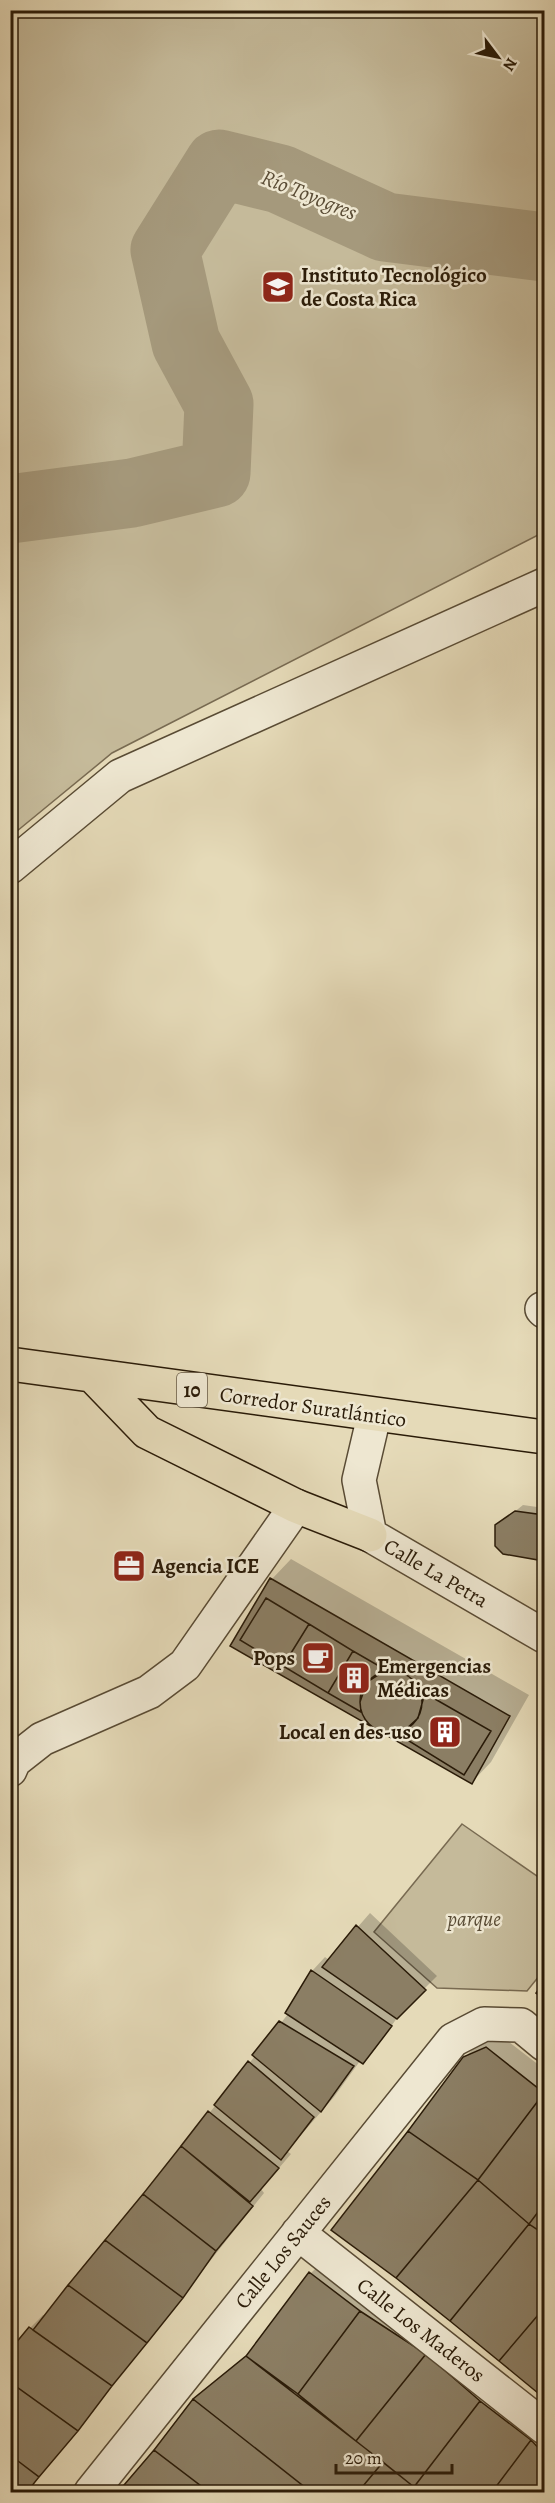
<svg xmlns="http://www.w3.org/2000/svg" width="555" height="2503" font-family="Alegreya,serif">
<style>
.green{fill:#c5ba9a;stroke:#786a51;stroke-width:1.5}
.shadow{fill:#0003}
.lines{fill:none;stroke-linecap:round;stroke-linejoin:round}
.river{stroke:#a5997c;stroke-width:69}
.building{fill:#8b7e64;stroke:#2a1b08;stroke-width:1.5}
.minor-casing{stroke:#594b34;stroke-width:36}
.major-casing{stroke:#2a1b08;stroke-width:36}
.minor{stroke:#eee7d1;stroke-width:33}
.major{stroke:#e5dab8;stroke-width:33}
.labels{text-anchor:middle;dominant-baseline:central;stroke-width:5;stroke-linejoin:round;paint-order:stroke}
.shield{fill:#eee7d1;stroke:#655844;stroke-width:1.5}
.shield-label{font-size:20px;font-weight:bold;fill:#2a1b08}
.poi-label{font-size:21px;font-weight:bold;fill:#2a1b08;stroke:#eee7d1;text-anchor:start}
.street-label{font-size:21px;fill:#2a1b08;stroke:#eee7d1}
.park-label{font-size:21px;font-style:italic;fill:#584b34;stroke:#eee7d1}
.water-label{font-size:22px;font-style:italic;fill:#5b4d36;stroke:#eee7d1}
</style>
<rect width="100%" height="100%" fill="#e5dab8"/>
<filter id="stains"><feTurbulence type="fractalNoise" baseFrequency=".00333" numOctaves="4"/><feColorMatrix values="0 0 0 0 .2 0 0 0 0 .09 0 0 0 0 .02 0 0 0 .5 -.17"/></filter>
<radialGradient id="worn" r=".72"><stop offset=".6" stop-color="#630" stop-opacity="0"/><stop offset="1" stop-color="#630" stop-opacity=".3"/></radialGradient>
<path class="green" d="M11,10L544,11V532L112,753L11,836Z
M462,1824L544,1881V1970L527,1991L437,1988L374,1932Z"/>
<path class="shadow" d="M523,1505L544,1508V1559L503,1553L497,1526Z
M291,1559L529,1695L491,1762L472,1782L272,1579Z
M370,1913L437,1976L402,2011L375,2049L362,2062L360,2061L334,2097L287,2151L291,2154L261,2189L264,2193L27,2492H10V2353L30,2328L43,2315L46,2317L255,2056L288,2014L313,1970L325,1957L329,1960Z
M500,2035L544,2069V2396L397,2276L464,2058L477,2045Z
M324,2260L544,2428V2492H119L194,2400L253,2350L311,2273Z"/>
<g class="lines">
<path class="river" d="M10,509L132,493L216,473L219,404L186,343L165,250L219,164L280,179L385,227L544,247"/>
</g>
<path class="building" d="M515,1511L544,1515V1561L503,1554L495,1546V1525Z
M270,1578L510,1716L472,1784L230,1646Z
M266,1598L309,1624L283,1666L240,1640Z
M309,1624L353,1651L328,1693L283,1666Z
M353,1651L386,1670L367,1682L360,1702L361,1712L328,1693Z
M360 1702a31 31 0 1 1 62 0a31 31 0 1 1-62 0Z
M421,1691L491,1731L464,1775L396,1733L405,1730L418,1718L423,1700Z
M356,1925L426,1990L397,2019L322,1967Z
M311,1970L392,2026L363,2064L285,2013Z
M544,1982V1999L536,1993Z
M279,2021L354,2066L321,2112L252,2055Z
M486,2047L544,2093L478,2180L408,2131L463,2057Z
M248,2061L314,2117L281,2160L214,2105Z
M544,2093V2204L529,2224L478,2180Z
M208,2111L279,2168L250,2202L181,2146Z
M408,2131L478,2180L396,2278L331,2230Z
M181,2146L253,2206L216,2251L143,2194Z
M478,2180L529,2224L450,2321L396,2278Z
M143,2194L216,2251L183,2298L105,2240Z
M544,2204V2234L529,2224Z
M529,2224L544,2234V2308L499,2361L450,2321Z
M105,2240L183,2298L147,2343L68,2285Z
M309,2272L360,2311L298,2394L246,2356Z
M68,2285L147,2343L112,2386L33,2330Z
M544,2308V2398L499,2361Z
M360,2311L426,2354L356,2441L298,2394Z
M29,2327L112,2386L78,2431L10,2382V2350Z
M426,2354L480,2401L414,2487L356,2441Z
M246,2356L383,2462L358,2492H311L193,2399Z
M10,2382L78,2431L39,2477L10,2455Z
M193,2399L311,2492H209L154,2450Z
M480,2401L531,2440L492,2492H420L414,2487Z
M531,2440L544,2454V2492H492Z
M154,2450L209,2492H118Z
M10,2455L39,2477L27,2492H10Z
M383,2462L414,2487L420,2492H358Z"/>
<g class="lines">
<defs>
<path id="minor" d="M10,867L120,776L544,585
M542,1309L544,1311
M374,1416L359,1480L370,1535L544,1636
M10,1770L14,1761L42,1739L149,1692L185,1665L296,1506
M298,2233L544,2427
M91,2492L453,2040L484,2024L521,2025L544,2044"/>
<path id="major" d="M10,1364L544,1437
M93,1376L147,1432L296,1506L370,1535"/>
</defs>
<use href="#minor" class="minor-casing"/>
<use href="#major" class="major-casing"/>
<use href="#minor" class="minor"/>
<use href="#major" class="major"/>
</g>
<defs>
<symbol id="university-square" viewBox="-11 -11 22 22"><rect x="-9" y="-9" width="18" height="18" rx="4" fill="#8f2418" stroke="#eee7d1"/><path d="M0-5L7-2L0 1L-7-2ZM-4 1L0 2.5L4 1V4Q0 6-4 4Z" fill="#fff"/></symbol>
<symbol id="office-square" viewBox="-11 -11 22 22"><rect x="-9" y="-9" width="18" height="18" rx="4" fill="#8f2418" stroke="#eee7d1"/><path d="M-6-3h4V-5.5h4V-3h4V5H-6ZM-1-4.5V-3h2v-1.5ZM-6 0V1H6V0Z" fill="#fff"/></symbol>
<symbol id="cafe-square" viewBox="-11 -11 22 22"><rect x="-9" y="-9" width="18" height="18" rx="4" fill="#8f2418" stroke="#eee7d1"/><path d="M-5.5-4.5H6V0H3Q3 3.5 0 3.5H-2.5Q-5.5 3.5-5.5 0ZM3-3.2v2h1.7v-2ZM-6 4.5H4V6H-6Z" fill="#fff"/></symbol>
<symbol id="building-square" viewBox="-11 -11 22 22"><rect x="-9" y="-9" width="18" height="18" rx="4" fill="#8f2418" stroke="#eee7d1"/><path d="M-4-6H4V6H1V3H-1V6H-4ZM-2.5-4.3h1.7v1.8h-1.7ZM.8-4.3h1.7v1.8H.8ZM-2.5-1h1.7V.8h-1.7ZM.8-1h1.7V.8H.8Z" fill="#fff"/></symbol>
</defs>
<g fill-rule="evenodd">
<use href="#university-square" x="259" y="268" width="38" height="38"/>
<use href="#office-square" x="110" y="1547" width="38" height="38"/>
<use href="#cafe-square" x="299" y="1639" width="38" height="38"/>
<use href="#building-square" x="335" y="1659" width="38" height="38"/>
<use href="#building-square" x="426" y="1713" width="38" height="38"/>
</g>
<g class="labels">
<rect class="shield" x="177" y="1373" width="30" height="34" rx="4.5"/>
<g class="shield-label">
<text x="192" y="1390">10</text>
</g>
<g class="poi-label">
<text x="301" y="275">Instituto Tecnológico<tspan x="301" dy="24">de Costa Rica</tspan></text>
<text x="152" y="1566">Agencia ICE</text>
<text x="295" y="1658" text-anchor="end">Pops</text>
<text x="377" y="1666">Emergencias<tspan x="377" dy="24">Médicas</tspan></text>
<text x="422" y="1732" text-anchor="end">Local en des-uso</text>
</g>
<g class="street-label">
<text transform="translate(313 1407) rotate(8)">Corredor Suratlántico</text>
<text transform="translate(436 1573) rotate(30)">Calle La Petra</text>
<text transform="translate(283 2252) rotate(-51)">Calle Los Sauces</text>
<text transform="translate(421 2330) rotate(38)">Calle Los Maderos</text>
</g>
<g class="park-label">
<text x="474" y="1919">parque</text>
</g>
<g class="water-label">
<text transform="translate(309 195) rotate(22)">Río Toyogres</text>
</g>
</g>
<rect width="555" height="2503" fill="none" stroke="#e5dab8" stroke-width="36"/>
<rect x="12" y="12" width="531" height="2479" fill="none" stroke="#2a1b08" stroke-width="3"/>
<rect x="18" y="18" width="519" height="2467" fill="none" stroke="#2a1b08" stroke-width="1.5"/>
<g transform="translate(498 57) rotate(122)" stroke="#eee7d1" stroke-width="4.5" paint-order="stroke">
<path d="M0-4.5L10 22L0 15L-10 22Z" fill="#2a1b08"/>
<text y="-9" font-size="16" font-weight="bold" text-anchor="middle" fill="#2a1b08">N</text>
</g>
<path d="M336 2464v9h116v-9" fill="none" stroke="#2a1b08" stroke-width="3"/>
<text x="345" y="2464" font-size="18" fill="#2a1b08" stroke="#eee7d1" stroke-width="4.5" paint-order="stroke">20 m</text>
<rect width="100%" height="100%" filter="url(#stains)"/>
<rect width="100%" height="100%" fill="url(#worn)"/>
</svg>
